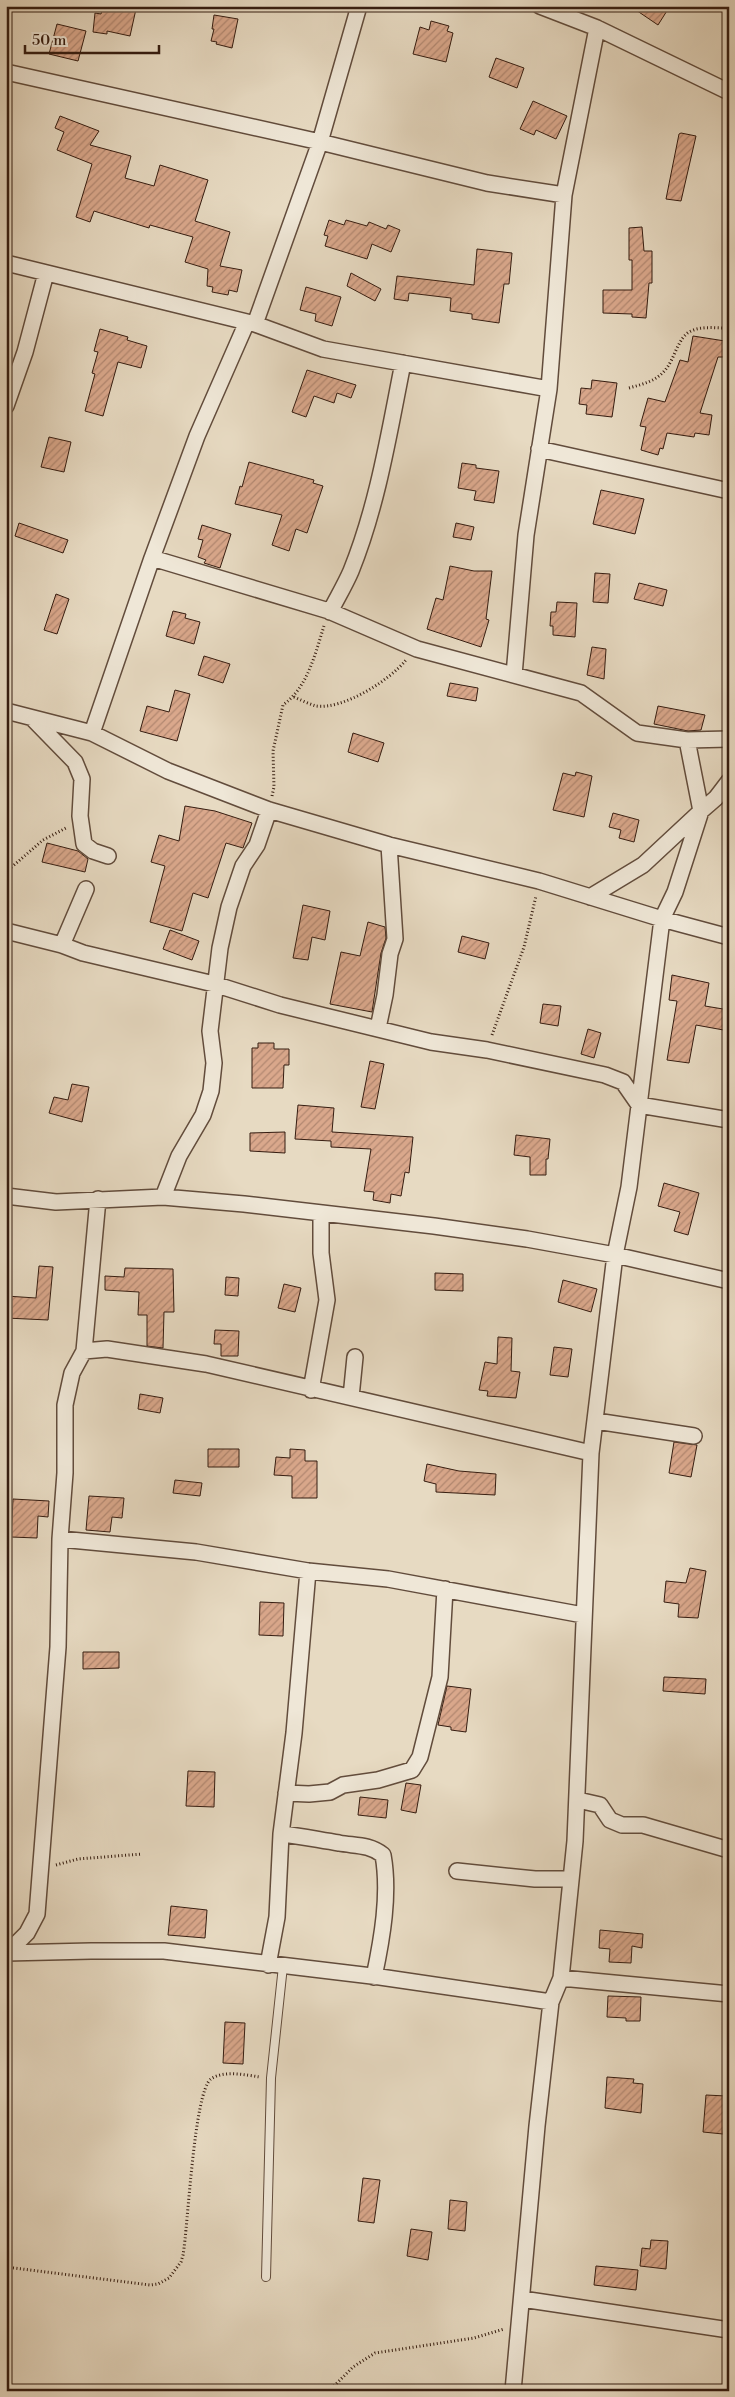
<svg xmlns="http://www.w3.org/2000/svg" width="735" height="2397" font-family="'Libre Bodoni',serif">
<style>
.building{fill:url(#building-hatch);stroke:#351c10}
.lines{fill:none;stroke-linecap:round;stroke-linejoin:round}
.service-casing{stroke:#624c3c;stroke-width:10}
.minor-casing{stroke:#624c3c;stroke-width:18}
.path{stroke:#351c10;stroke-width:3;stroke-dasharray:1 2.5;stroke-linecap:butt}
.service{stroke:#efe7d7;stroke-width:8}
.minor{stroke:#efe7d7;stroke-width:15}
</style>
<defs>
<pattern id="building-hatch" width="6" height="6" patternUnits="userSpaceOnUse" patternTransform="scale(1.25)"><rect width="6" height="6" fill="#daa88c"/><path d="M-1 1l2-2M0 6l6-6M5 7l2-2" fill="none" stroke="#b28871"/></pattern>
</defs>
<rect width="100%" height="100%" fill="#e7dac2"/>
<filter id="stains"><feTurbulence type="fractalNoise" baseFrequency=".004" numOctaves="4"/><feColorMatrix values="0 0 0 0 .2 0 0 0 0 .09 0 0 0 0 .02 0 0 0 .5 -.17"/></filter>
<radialGradient id="worn" r=".72"><stop offset=".6" stop-color="#630" stop-opacity="0"/><stop offset="1" stop-color="#630" stop-opacity=".3"/></radialGradient>
<path class="building" d="M103,6H123L136,9L130,36L107,31V34L93,32L95,13L101,14Z
M630,6H670L658,25Z
M214,15L238,19L232,48L216,44L217,42L211,41L214,29H212Z
M431,21L449,26L447,31L453,33L446,62L413,54L420,27L429,30Z
M57,24L86,31L78,61L49,54Z
M496,58L524,68L517,88L489,77Z
M533,101L567,116L556,139L536,130L534,135L520,129Z
M60,116L99,131L90,145L131,156L125,178L154,186L160,165L208,180L195,221L230,232L220,266L242,270L237,292L229,290L228,295L212,292L213,287L207,286L208,269L185,262L193,237L150,225L149,228L94,211L90,222L76,217L92,164L57,150L64,132L55,128Z
M681,133L696,136L681,201L666,199L679,134Z
M329,220L344,225L346,220L367,226L369,222L386,229L388,225L400,230L391,252L372,244L367,259L325,246L328,236L324,235Z
M642,227L644,251H652V283H649L646,318L632,317V314L603,313V290H632V260H629V228Z
M477,249L512,253L509,284H504L499,323L472,319V314L450,311L451,298L409,293L408,301L394,299L397,276L474,285Z
M351,273L381,289L375,301L347,286Z
M306,287L341,297L332,326L315,321L316,314L300,310Z
M100,329L128,337L127,340L147,346L141,368L118,362L103,416L85,411L95,374L92,373L98,352L94,351Z
M693,336L725,341L724,357H718L700,413L712,415L709,435L695,433L694,437L667,433L663,449L660,448L658,455L641,450L646,427L640,426L648,398L665,402L680,360L688,362Z
M307,370L356,385L351,398L337,393L334,403L314,396L306,417L292,412Z
M592,380L617,383L612,417L586,414L587,405L579,404L581,388L591,389Z
M49,437L71,442L64,472L41,467Z
M249,462L314,480L313,483L323,486L307,533L296,529L289,551L272,545L282,515L235,504L240,486L242,487Z
M462,463L476,465V468L499,471L494,503L474,500L476,491L458,488Z
M601,490L644,499L635,534L593,524Z
M19,523L68,540L63,553L15,536Z
M456,523L474,527L471,540L453,537Z
M202,525L231,534L220,568L204,563L206,560L198,557L203,540L198,539Z
M450,566L474,571H492L486,619L489,620L481,647L427,629L436,598L443,600Z
M595,573L610,574L608,603L593,602Z
M639,583L667,590L663,606L634,599Z
M56,594L69,599L57,634L44,630Z
M557,602L577,603L575,637L553,635V626H550L551,612H556Z
M173,611L186,614L185,618L200,622L194,644L166,636Z
M592,647L606,649L604,679L587,675Z
M204,656L230,664L223,683L198,675Z
M450,683L478,688L476,701L447,696Z
M175,690L190,694L177,741L140,731L147,706L169,712Z
M658,706L705,715L701,730L688,731L654,724Z
M353,733L384,743L378,762L348,752Z
M576,772L592,776L584,817L553,810L563,773L575,776Z
M185,806L215,811L252,823L243,848L226,843L208,898L193,893L182,931L150,922L165,866L151,862L159,835L179,841Z
M613,813L639,820L634,842L619,838L621,830L609,827Z
M47,843L78,851L88,859L85,872L42,862Z
M303,905L330,911L325,940L312,937L308,960L293,958Z
M368,922L385,927L386,938L381,953L372,1012L330,1004L341,952L360,956Z
M170,930L199,941L192,960L163,949Z
M462,936L489,943L485,959L458,952Z
M672,975L709,983L705,1006L729,1010V1031L696,1025L689,1063L667,1060L677,1001L669,1000Z
M543,1004L561,1006L558,1026L540,1023Z
M588,1029L601,1033L594,1058L581,1054Z
M258,1043H274V1049H289V1065H284L283,1088H252V1048H258Z
M370,1061L384,1064L375,1109L361,1107Z
M72,1084L89,1087L82,1122L49,1113L54,1097L68,1100Z
M298,1105L334,1108L332,1132L413,1137L409,1173L405,1172L401,1196L391,1194L390,1203L373,1200L374,1192L364,1191L371,1149L331,1147V1141L295,1139Z
M285,1132V1153L250,1151V1133Z
M516,1135L550,1139L548,1159H546V1175H530V1157L514,1155Z
M664,1183L699,1193L688,1235L674,1231L680,1212L658,1206Z
M39,1266L53,1267L48,1320L6,1318V1296L36,1298Z
M125,1268L173,1269L174,1312H164L163,1348L147,1346V1315H138L139,1292L105,1290V1276L124,1277Z
M435,1273L463,1274V1291L435,1290Z
M226,1277L239,1278L238,1296L225,1295Z
M563,1280L597,1289L591,1312L558,1302Z
M284,1284L301,1288L295,1312L278,1308Z
M215,1330L239,1331L238,1356H221V1344H214Z
M498,1337L512,1338L511,1371L520,1372L516,1398L487,1396L488,1391L479,1390L485,1362L497,1364Z
M554,1347L572,1349L568,1377L550,1375Z
M140,1394L163,1398L160,1413L138,1409Z
M674,1442L697,1445L691,1477L669,1473Z
M208,1449H239V1467H208Z
M290,1449L305,1450V1461H317V1498H292V1476L274,1475L276,1457L290,1458Z
M427,1464L459,1471L496,1474L495,1495L436,1492V1484L424,1481Z
M175,1480L202,1483L200,1496L173,1493Z
M89,1496L124,1498L122,1518L112,1517L110,1532L86,1530Z
M13,1499L49,1501L48,1517L38,1516L37,1538L11,1537Z
M690,1568L706,1571L698,1618L678,1617L679,1604L664,1602L666,1581L686,1583Z
M260,1602L284,1603L283,1636L259,1635Z
M83,1652H119V1668L83,1669Z
M664,1677L706,1679L705,1694L663,1691Z
M447,1686L471,1689L466,1732L451,1730V1727L438,1725Z
M188,1771L215,1772L214,1807L186,1806Z
M406,1783L421,1785L416,1813L401,1810Z
M360,1797L388,1800L386,1818L358,1815Z
M171,1906L207,1910L205,1938L168,1935Z
M600,1930L643,1934L642,1948L632,1946L631,1963L609,1962L610,1949L599,1948Z
M608,1996L641,1997L640,2021H626V2018L607,2017Z
M225,2022L245,2023L243,2064L223,2063Z
M607,2077L634,2079L633,2083L643,2084L641,2113L605,2108Z
M706,2095L726,2096L723,2134L703,2132Z
M363,2178L380,2180L374,2223L358,2221Z
M450,2200L467,2202L465,2231L448,2229Z
M411,2229L432,2232L428,2260L407,2256Z
M651,2240L668,2241L666,2269L640,2266L642,2248L650,2249Z
M596,2266L638,2270L636,2290L594,2285Z"/>
<g class="lines">
<defs>
<path id="service" d="M266,2277L271,2078L283,1966"/>
<path id="minor" d="M540,6L597,28L729,92
M6,72L320,142L487,183L564,195
M6,263L255,324L323,349L549,389
M255,324L320,142L359,6
M6,406L25,352L46,273
M539,449L729,491
M152,558L329,611L417,649L581,693L637,733L687,740L729,739
M330,612C337,598 345,585 351,571C378,504 389,433 403,363
M514,675L526,535L549,389L564,195L597,28
M6,711L92,733L168,771L269,810L389,845L539,881L662,919L729,937
M34,720L75,762L82,779L80,816L84,844L93,851L108,856
M92,733L152,558L197,436L247,322
M590,897L643,865L701,811L687,740
M6,931L62,945L83,953L214,984L280,1005L431,1042L487,1050L605,1075L623,1082L639,1105L729,1120
M62,945L86,889
M378,1028L385,995L390,954L395,939L389,845
M6,1196L56,1202L163,1197L244,1204L434,1226L527,1239L615,1255L729,1281
M163,1197L179,1156L203,1115L211,1091L214,1063L210,1031L220,948L229,907L243,866L257,845L269,810
M84,1351L107,1349L206,1364L591,1453
M311,1390L327,1300L321,1253V1213
M351,1397L355,1357
M596,1421L694,1436
M60,1539L196,1552L308,1571L388,1579L583,1615
M286,1793L309,1794L330,1792L343,1785L378,1780L412,1770L420,1757L440,1677L445,1589
M578,1800L600,1805L610,1820L622,1825H643L729,1850
M281,1834C301,1836 319,1840 339,1843C355,1846 369,1844 383,1855C390,1894 382,1939 374,1977
M457,1871L535,1879H571
M6,1953L91,1951H164L380,1977L551,2002
M6,1954L27,1933L37,1914L58,1647L60,1539L65,1473V1405L72,1373L84,1351L98,1199
M268,1965L277,1917L281,1834L294,1733L308,1571
M561,1978L729,1994
M522,2299L729,2330
M513,2391L537,2126L551,2002L561,1978L575,1841L591,1453L615,1255L629,1187L662,919L675,892L701,811L716,798L729,781"/>
</defs>
<use href="#service" class="service-casing"/>
<use href="#minor" class="minor-casing"/>
<path class="path" d="M629,388C643,384 657,381 666,369C675,358 678,337 691,331C702,326 715,328 726,328L729,326
M294,697C301,700 309,704 316,706C343,710 390,680 406,660
M272,796L274,787L273,751L283,705C308,687 315,654 324,626
M6,872L43,840L66,828
M492,1035L524,947L536,896
M56,1865L78,1859L142,1854
M6,2267L150,2285L158,2284L169,2278L181,2262L183,2255C188,2227 194,2091 211,2079C223,2070 246,2075 260,2077
M329,2391L353,2367L375,2353L474,2338L504,2329"/>
<use href="#service" class="service"/>
<use href="#minor" class="minor"/>
</g>
<rect width="735" height="2397" fill="none" stroke="#e7dac2" stroke-width="25"/>
<rect x="8" y="8" width="720" height="2382" fill="none" stroke="#351c10" stroke-width="2.5"/>
<rect x="12" y="12" width="710" height="2372" fill="none" stroke="#351c10"/>
<path d="M25 45v8h134v-8" fill="none" stroke="#351c10" stroke-width="2.5"/>
<text x="32" y="45" font-size="15" fill="#351c10" stroke="#efe7d7" stroke-width="4" paint-order="stroke">50 m</text>
<rect width="100%" height="100%" filter="url(#stains)"/>
<rect width="100%" height="100%" fill="url(#worn)"/>
</svg>
